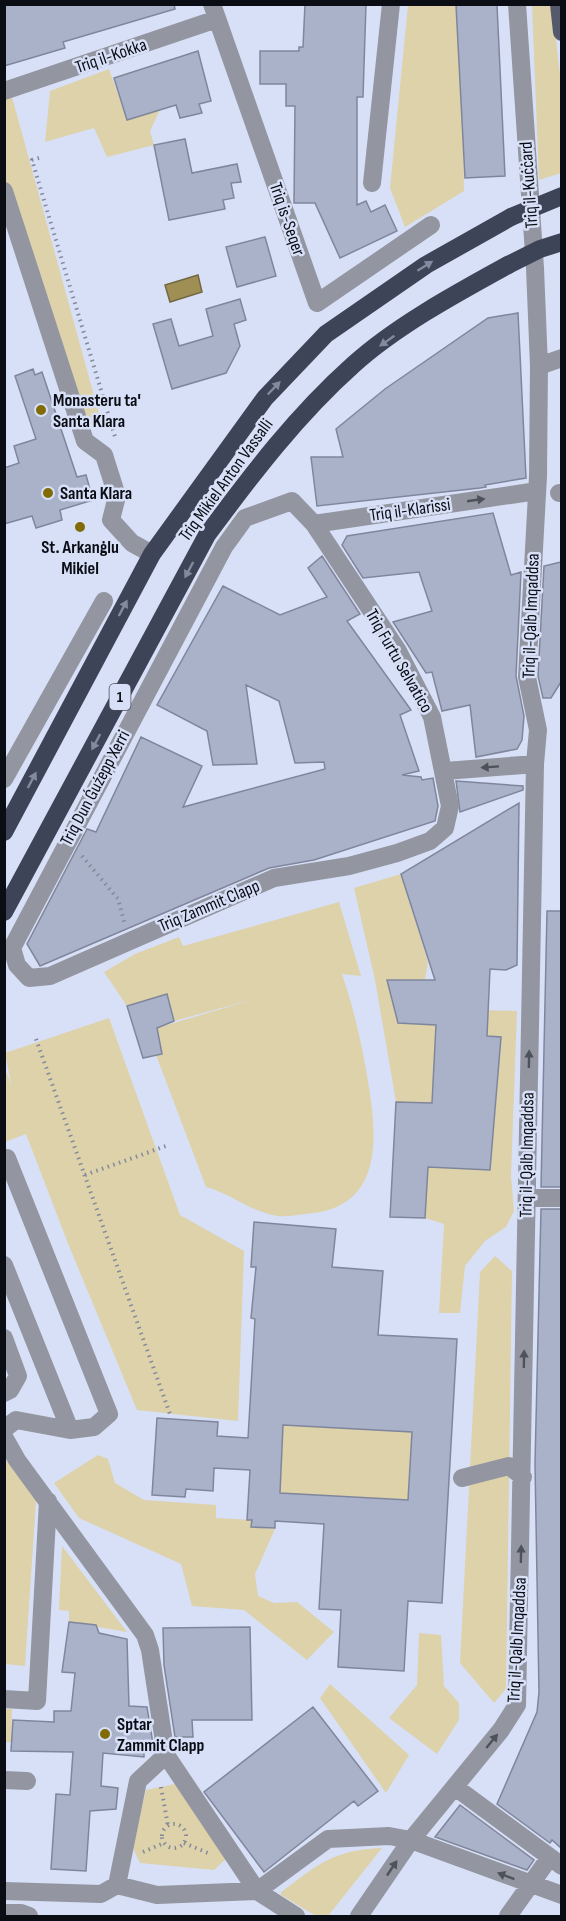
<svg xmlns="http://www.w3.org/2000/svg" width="566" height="1921" font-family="'Sofia Sans Condensed',sans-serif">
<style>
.green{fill:#ddd2aa}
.water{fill:#9f8f54;stroke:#726841;stroke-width:1.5}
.building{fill:#aab2c9;stroke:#7f869c;stroke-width:1.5;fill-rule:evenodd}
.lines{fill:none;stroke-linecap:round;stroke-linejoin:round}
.path{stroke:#848a9b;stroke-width:4;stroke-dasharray:1.5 4.5;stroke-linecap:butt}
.minor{stroke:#9396a0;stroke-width:18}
.major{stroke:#54596b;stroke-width:18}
.highway{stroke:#3e4458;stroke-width:18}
.highway-bridge{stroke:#3e4458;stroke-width:18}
.oneway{fill:#838aa0}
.oneway2{fill:#4e525a}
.poi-dot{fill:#806b04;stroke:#d8e0f8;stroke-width:2}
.labels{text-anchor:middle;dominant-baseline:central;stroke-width:5;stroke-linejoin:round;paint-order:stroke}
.shield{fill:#d8e0f8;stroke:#484c58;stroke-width:1.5}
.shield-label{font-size:16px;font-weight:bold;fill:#0a0d14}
.street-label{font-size:18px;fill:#0a0d14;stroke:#d8e0f8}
.poi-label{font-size:18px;font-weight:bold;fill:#0a0d14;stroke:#d8e0f8;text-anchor:start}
</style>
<rect width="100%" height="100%" fill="#d8e0f8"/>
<path class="green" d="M408,5H461L464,191L405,227L390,188Z
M532,5H552L562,92L561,173L539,180Z
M109,69L127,120L160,110L150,131L154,145L107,157L94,128L45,142L50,91Z
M12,97L101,421L85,425L5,188L4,99Z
M401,874L428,962L425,980H388L398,1023L418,1024L421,1009L517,1011L511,1176L514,1211L506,1227L485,1241L465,1266L460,1313H439L444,1224L425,1218L428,1167L490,1170L501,1037L436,1034L432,1103L396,1102L375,980L354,888Z
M339,902L361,976L342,974C354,1009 362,1045 368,1081C378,1140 383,1209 305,1214C296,1215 286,1217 278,1216C250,1212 232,1194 206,1187L156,1055L162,1054L157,1028L261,997L174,1021L127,1006L104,972L135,954L179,937L183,946Z
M109,1018L180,1215L244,1251L238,1421L137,1410L69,1246L26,1134L5,1142V1069L11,1084L5,1053Z
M495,1256L512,1271L506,1689L494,1703L460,1663L480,1272Z
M283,1425L412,1432L408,1500L280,1493Z
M98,1455L108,1459L115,1483L144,1500L216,1505V1518L252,1520V1527L275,1529L255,1574L258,1596L274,1603L297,1602L334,1632L307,1660L244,1610L192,1606L181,1564L79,1518L54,1483Z
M4,1457L36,1501L25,1666L5,1664Z
M62,1546L127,1632L69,1622V1611L59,1610Z
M419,1633L441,1635L444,1686L459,1703V1720L437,1754L389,1718L417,1685Z
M330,1684L409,1755L386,1793L320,1698Z
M5,1709H12L11,1742H5Z
M175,1784L226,1859L214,1870L140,1863L132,1846L146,1790Z
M382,1848L328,1916H316L281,1895V1892C319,1864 333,1850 382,1848Z"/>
<path class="water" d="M198,275L202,292L170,302L165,285Z"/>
<path class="building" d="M4,4H174L175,9L63,42L65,48L4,66Z
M305,4H366L363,97H357V205L366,201L371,212L385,205L397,231L340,258L315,203H294L295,106H286V84H260V51H299V47H303Z
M456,5H497L505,176L465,178Z
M198,51L211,101L199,104L202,113L180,118L176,105L127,120L114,78Z
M185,139L192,173L237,164L241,182L231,183L234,198L223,200L225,209L169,220L154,145Z
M265,237L276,276L237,287L226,247Z
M240,299L246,320L234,324L240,346L226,373L172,389L153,324L171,319L179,346L213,336L206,309Z
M518,313L526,478L485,485L486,487L480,488L317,506L311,457H343L336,429L385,389L488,318Z
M33,369L35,375L42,372L77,477L86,475L93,500L60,510L62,520L36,528L32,516L4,524V468L19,463L14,446L36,439L15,376Z
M493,513L511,575L521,572L516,676L524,716L522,740L517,749L476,757L470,705L442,711L432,672L426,673L393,622L432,611L419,572L363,578L342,545L347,536Z
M322,556L360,614L347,621L411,710L400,715L419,771L402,775L421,777L422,780L433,778L438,806L435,821L314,860L269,868L40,966L27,944L87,829L96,832L141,737L202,766L183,807L325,769L324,762L295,763L279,701L246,685L257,764L213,765L207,731L157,705L223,586L280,615L327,597L308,568Z
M561,562V682L551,698H543L538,676L544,566Z
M456,781L523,786V790L460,812Z
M519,803L517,965L506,970L490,969L487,1036L501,1037L490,1170L428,1167L425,1218L390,1217L396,1102L432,1103L436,1025L398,1023L387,980H435L401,874Z
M547,911H561V1187H541Z
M167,994L174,1021L157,1028L162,1054L143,1058L127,1006Z
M541,1209H561V1848L552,1840L550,1843L497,1804L537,1712L539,1692L535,1464Z
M254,1222L336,1229L332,1267L383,1271L378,1335L457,1339L442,1603L408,1601L404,1671L338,1667L341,1610L319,1609L324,1524L275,1521V1528L251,1527L252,1520H247L250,1470L214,1468L213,1491L186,1489L185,1497L152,1495L157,1418L218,1422L217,1436L248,1438L255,1319L251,1318L256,1267H251ZM283,1425L412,1432L408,1500L280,1493Z
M69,1622L96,1625L99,1633L127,1639L129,1706L147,1707L154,1750L144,1749V1757L103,1753L101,1786L118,1788L116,1809L90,1811L86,1871L51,1869L56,1794L70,1795L73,1752L11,1751L13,1720L54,1722V1711H71L75,1673L62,1672Z
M250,1627L252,1720H192L193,1737H175L164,1665L163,1628Z
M313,1707L378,1791L358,1806L354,1801L264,1872L204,1792Z
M460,1805L534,1860L527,1870L435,1837Z"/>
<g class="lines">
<path class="path" d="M39,158L32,160L116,440
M82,856L118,899L125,925
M36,1039L171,1417
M85,1175L166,1146
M161,1787L168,1826
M162 1836a12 12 0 1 1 24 0a12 12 0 1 1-24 0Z
M184,1843L208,1853
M143,1852L164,1843"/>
<path class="minor" d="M212,4L317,303L431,225
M517,4L535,268L539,366
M4,91L217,19
M372,183L391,4
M4,191L85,441L104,455L117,496L111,520L132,543L152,554
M559,493H562
M292,501L314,524L398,651L432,717L450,806L445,828L430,841L397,853L349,866L274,878L50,976L29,978L17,965L12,948L224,547L245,518Z
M314,524L537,491
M445,771L535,764
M4,779L104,601
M4,1159L7,1158L109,1414L94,1427L70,1430L16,1420L4,1429
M527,1198H562
M4,1265L70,1430
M4,1338L18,1376L10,1390L4,1393
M4,1437L17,1460L145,1635L150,1650L166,1755
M462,1478L509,1466L523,1477
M4,1699L37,1701L48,1501
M4,1780L27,1781
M455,1787L562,1866
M117,1885L138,1781L166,1755L257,1891L328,1839L389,1836L411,1840L562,1895
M4,1891L101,1894L117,1885L157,1895L257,1891L296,1916
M4,1913H21L29,1916
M359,1916L411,1840L501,1730L517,1705L535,764L538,730L527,677L538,476L539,366L562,358
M508,1916L550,1857"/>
<path class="major" d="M559,4L562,32"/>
<path class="highway" d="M4,832L152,554L265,398L326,334L426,265L511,217
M4,912L207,535C252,474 297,415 353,365C396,326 457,293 508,265"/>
<path class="highway-bridge" d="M511,217L562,196
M508,265L540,249L562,242"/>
</g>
<defs><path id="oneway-solid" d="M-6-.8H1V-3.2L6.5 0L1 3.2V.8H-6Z" transform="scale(1.5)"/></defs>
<g class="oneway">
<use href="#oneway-solid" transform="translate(425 266) rotate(-32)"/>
<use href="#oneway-solid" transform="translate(387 341) rotate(145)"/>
<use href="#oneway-solid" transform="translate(274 388) rotate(-46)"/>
<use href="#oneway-solid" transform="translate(189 570) rotate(118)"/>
<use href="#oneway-solid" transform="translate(123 608) rotate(-62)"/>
<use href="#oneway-solid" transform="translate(96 742) rotate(118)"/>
<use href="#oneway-solid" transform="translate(32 780) rotate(-62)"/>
</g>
<g class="oneway2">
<use href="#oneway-solid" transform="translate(476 500) rotate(-8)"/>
<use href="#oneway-solid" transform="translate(490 767) rotate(176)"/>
<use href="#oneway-solid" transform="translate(529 1059) rotate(-89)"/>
<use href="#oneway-solid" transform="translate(524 1359) rotate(-89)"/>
<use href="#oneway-solid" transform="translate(521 1554) rotate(-89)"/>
<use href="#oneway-solid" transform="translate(492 1741) rotate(-51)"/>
<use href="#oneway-solid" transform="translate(392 1868) rotate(-56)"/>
<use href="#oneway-solid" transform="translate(506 1876) rotate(-159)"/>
</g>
<g class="poi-dot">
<circle cx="41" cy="410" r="6"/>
<circle cx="48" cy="493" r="6"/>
<circle cx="80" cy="527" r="6"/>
<circle cx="105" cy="1734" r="6"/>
</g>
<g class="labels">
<rect class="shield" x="109.5" y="684" width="21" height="26" rx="4.5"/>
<g class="shield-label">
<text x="120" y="697">1</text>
</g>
<g class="street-label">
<text transform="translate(111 56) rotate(-19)">Triq il-Kokka</text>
<text transform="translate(529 185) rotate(-94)">Triq il-Kuċċard</text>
<text transform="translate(287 219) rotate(71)">Triq is-Seqer</text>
<text transform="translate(226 480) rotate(-54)">Triq Mikiel Anton Vassalli</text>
<text transform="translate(410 510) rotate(-8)">Triq il-Klarissi</text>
<text transform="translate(531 616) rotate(-88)">Triq il-Qalb Imqaddsa</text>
<text transform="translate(399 661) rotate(60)">Triq Furtu Selvatico</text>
<text transform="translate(95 788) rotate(-62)">Triq Dun Ǵuźepp Xerri</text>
<text transform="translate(209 906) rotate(-23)">Triq Zammit Clapp</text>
<text transform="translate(527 1155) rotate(-89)">Triq il-Qalb Imqaddsa</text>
<text transform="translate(517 1640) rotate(-87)">Triq il-Qalb Imqaddsa</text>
</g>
<g class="poi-label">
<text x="53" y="400">Monasteru ta'<tspan x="53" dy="21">Santa Klara</tspan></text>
<text x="60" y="493">Santa Klara</text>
<text x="80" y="547" text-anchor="middle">St. Arkanġlu<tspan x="80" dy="21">Mikiel</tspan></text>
<text x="117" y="1724">Sptar<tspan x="117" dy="21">Zammit Clapp</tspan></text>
</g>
</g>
<rect width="566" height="1921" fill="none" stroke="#0a0d14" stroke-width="12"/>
</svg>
